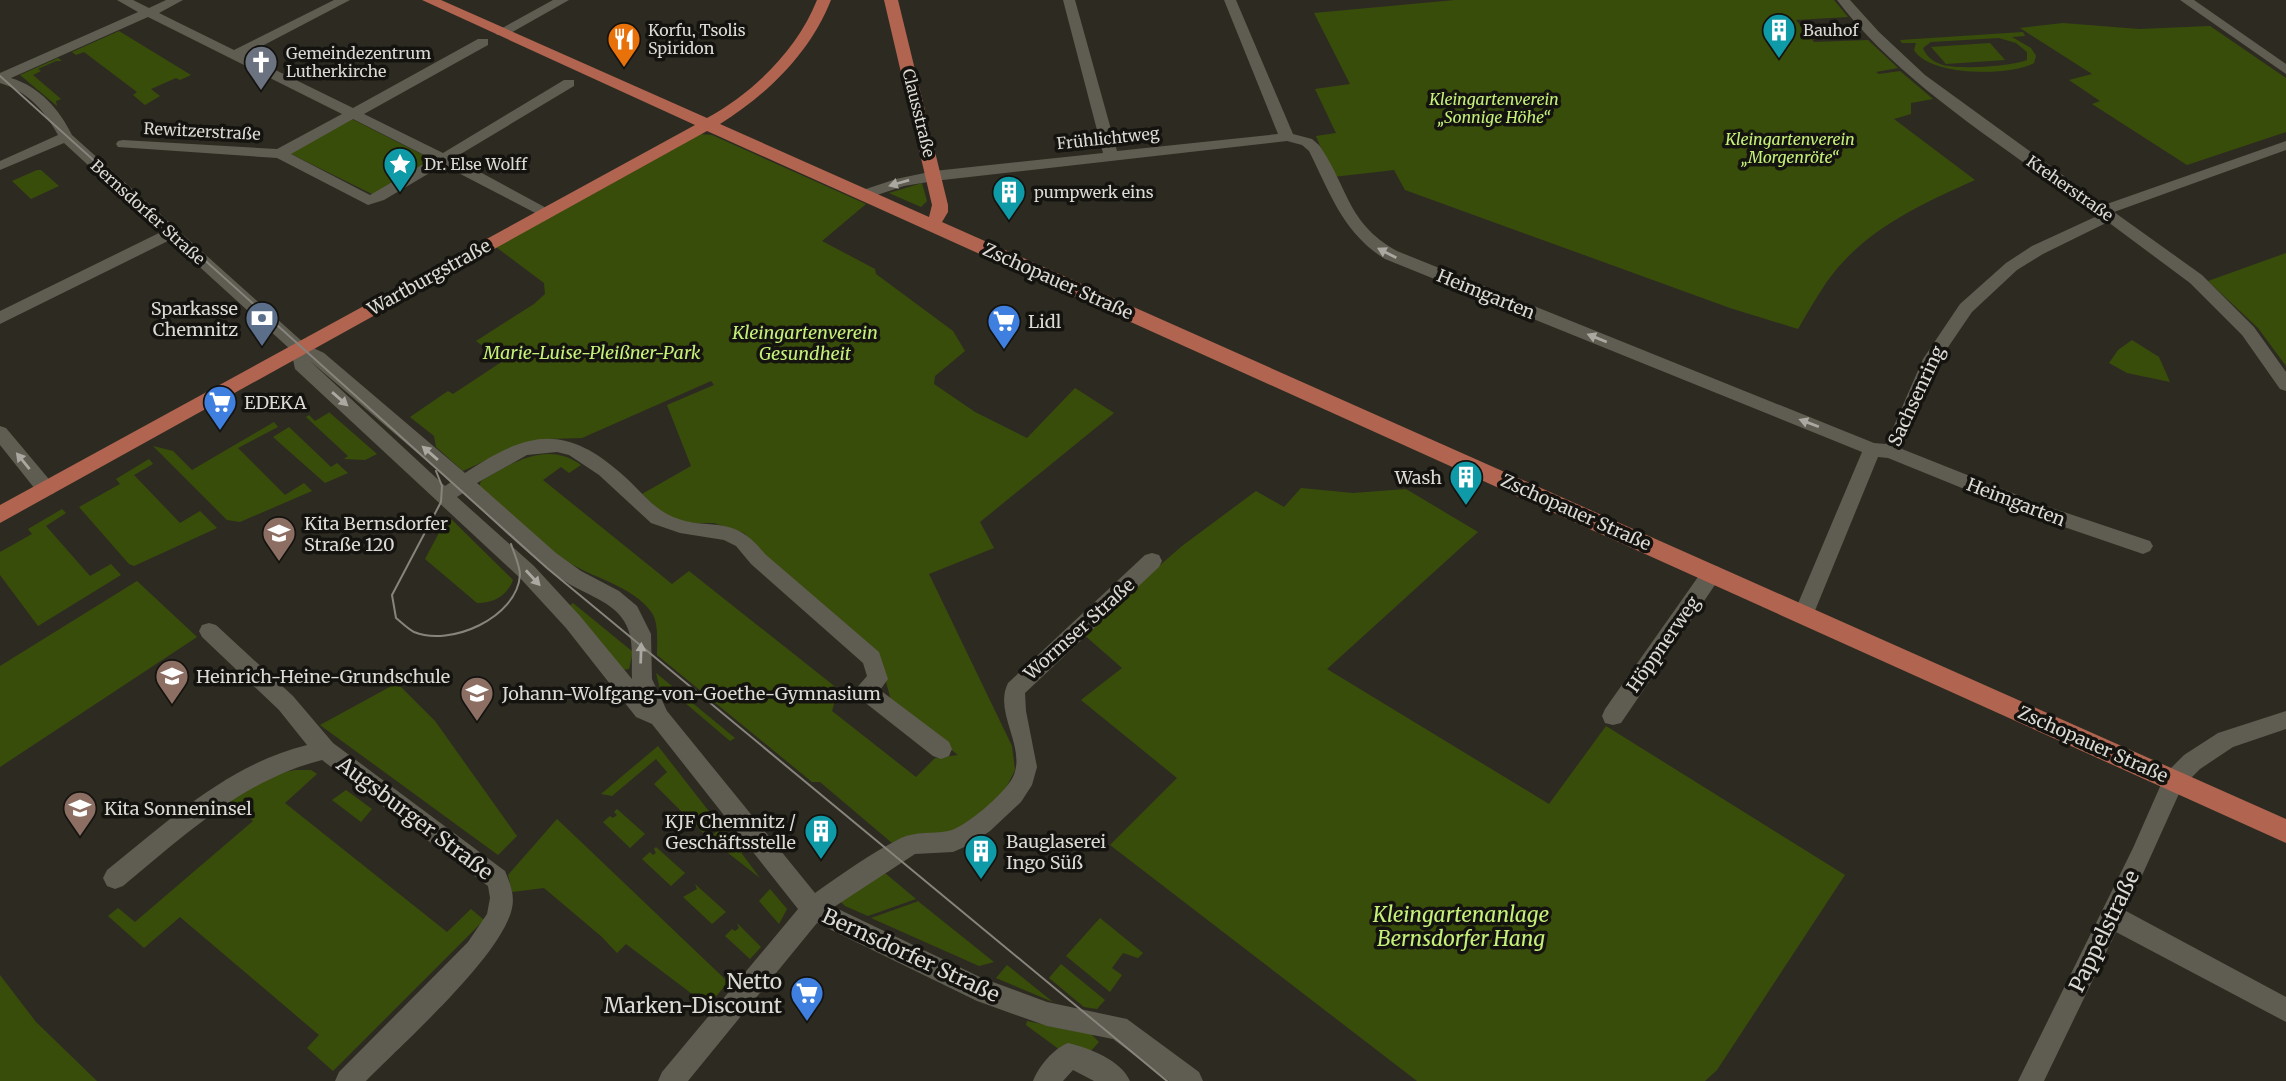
<svg xmlns="http://www.w3.org/2000/svg" width="2286" height="1081" font-family="Merriweather,serif">
<style>
.green{fill:#394d0b;fill-rule:evenodd}
.lines{fill:none;stroke-linecap:round;stroke-linejoin:round}
.minor{fill:#5f5c51;fill-rule:evenodd}
.major{fill:#b1644f;fill-rule:evenodd}
.tram{stroke:#86847c;stroke-width:2}
.oneway{fill:#aaa8a0}
.labels{text-anchor:middle;dominant-baseline:central;stroke-width:7;stroke-linejoin:round;paint-order:stroke}
.far-poi-label{font-size:16px;fill:#dcdad4;stroke:#14130f;text-anchor:start}
.far-park-label{font-size:16px;font-style:italic;fill:#c6f179;stroke:#14130f}
.far-street-label{font-size:16px;fill:#dcdad4;stroke:#14130f}
.street-label{font-size:18px;fill:#dcdad4;stroke:#14130f}
.poi-label{font-size:18px;fill:#dcdad4;stroke:#14130f;text-anchor:start}
.park-label{font-size:18px;font-style:italic;fill:#c6f179;stroke:#14130f}
.near-street-label{font-size:21px;fill:#dcdad4;stroke:#14130f}
.near-park-label{font-size:21px;font-style:italic;fill:#c6f179;stroke:#14130f}
.near-poi-label{font-size:21px;fill:#dcdad4;stroke:#14130f;text-anchor:end}
</style>
<rect width="100%" height="100%" fill="#2d2b21"/>
<path class="green" d="M1455,0H1834L1848,17L1796,20L1814,42L1868,40L1898,68L1876,72L1879,74L1900,71L1933,99L1911,103V114L1894,119L1975,180C1919,205 1862,231 1826,283C1816,298 1807,313 1798,329L1730,308L1405,190L1394,170L1333,177L1316,136L1336,133L1315,89L1350,84L1314,13Z
M2063,23L2139,29L2210,26L2286,78V132L2187,165L2092,104L2100,101L2069,80L2092,74L2020,28Z
M119,31L191,75L180,80L176,78L151,89L160,96L145,105L133,95L137,92L84,52L76,55L72,52Z
M2023,32L2025,36L2012,37L2031,48L2036,56L2034,63C2011,76 1930,77 1914,50L1916,43H1902L1900,40ZM1999,38L2016,43L2027,52V60C2013,66 1965,69 1949,66C1938,65 1927,59 1923,48L1931,42Z
M1990,43L2005,60L1946,64L1931,47Z
M58,58L62,61H56L38,69L41,71L33,75L61,99L56,101L57,106L20,75Z
M350,118L435,161L374,195L289,153Z
M700,134L712,135L866,204L822,241L875,269L876,274L953,331L965,351L935,376L934,384L975,412L1027,438L1075,388L1114,413L980,522L994,548L929,574L1012,746L1015,770L1005,790L966,828L944,833H924L892,843L820,782H812L657,655C657,643 659,624 652,613C633,585 591,578 565,560C535,539 507,511 479,487L481,481C512,463 547,440 581,465L569,473L561,467L543,480L672,584L689,571L838,689L832,711L916,777L935,758L958,755L892,704L885,678L744,533L714,523H682L662,513L642,494L691,466L667,405L714,385L711,381L582,438L547,439L521,444L463,471L436,447L434,436L410,417L448,391L453,394L503,361L476,341L534,304L545,294L544,283L496,247Z
M37,170H41L59,186L31,199L12,181Z
M922,183L927,201L921,207L889,193Z
M2286,253V366L2258,328L2208,281Z
M2132,340L2159,357L2170,382L2127,373L2109,363L2118,350Z
M330,412V413L377,454L365,460L344,459L348,456L306,417L309,415L315,421Z
M274,422L278,427L238,448L285,495L304,483L312,491L240,522L227,520L153,446L173,451L192,470Z
M289,427L331,467L337,463L348,473L325,483L273,437Z
M149,459L153,464L134,475L180,523L200,511L217,528L134,566L129,564L79,507L120,484L116,479Z
M1301,488L1353,493L1406,489L1478,532L1327,669L1549,804L1606,726L1845,875L1717,1070L1705,1081H1417L1110,845L1177,778L1081,700L1122,668L1082,633L1182,546L1256,491L1284,507Z
M62,509L66,513L46,526L90,576L111,564L121,575L38,626L0,575V552L32,534L28,529Z
M448,516L513,580C507,596 494,603 477,603L425,559Z
M137,581L197,637L0,767V666Z
M573,603L633,652L629,669L622,670L569,606Z
M656,673L735,738L730,741L677,696L669,702L660,689Z
M397,683L435,721L517,836L498,855L320,725Z
M658,746L718,823L704,834L654,784L667,772L656,759L612,796L601,794Z
M295,770H311L317,774L285,803L447,932L471,909L484,920L333,1071L307,1048L319,1035L180,917L144,948L108,916L118,908L135,922L253,821L229,800L271,775Z
M346,790L372,809L361,822L332,800Z
M617,809L645,834L630,848L603,822L610,816L613,818L617,815L614,812Z
M557,819L728,982L708,1006L626,944L617,953L602,937L544,888L512,892L508,875Z
M722,827L760,878L709,838Z
M656,847L685,873L671,886L642,859L650,852L653,855L656,853L654,849Z
M885,873L916,899L868,916L845,906L841,902Z
M695,884L726,912L712,924L683,897L697,889Z
M770,889L787,909L779,924L759,901Z
M919,901V902L994,962L979,966L871,918Z
M1100,918L1143,953L1138,958L1123,953L1112,968L1122,975L1110,992L1066,956Z
M737,923L761,947L750,959L725,936L732,929L735,931L739,928Z
M1061,964L1105,1000L1097,1009L1084,1007L1049,978Z
M1007,965L1053,1002L996,978Z
M0,975L36,1022L97,1081H0Z
M1027,1021L1091,1034L1099,1042L1089,1053L1060,1050L1026,1025Z"/>
<g class="lines">
<path class="minor" d="M117,0H133L149,8L166,0H183L159,13L234,50L334,0H350L245,55L353,108L478,39H488V45L364,114L443,153L564,80H574V86L454,158L550,210L553,213L545,218L443,165L384,200L368,205L277,158L118,147L116,144L118,141L123,140L277,149L342,114L148,17L11,78C40,87 59,109 72,135L305,344L324,353L465,473C528,431 565,423 624,476C638,488 652,507 669,515C708,534 731,510 765,554L879,652L888,679L880,690L949,742L952,749L949,756L941,759L933,756L858,697L854,691L867,676L863,663L751,564L736,546L724,540L680,533L651,523L599,475L569,455L557,452L527,455L477,483L556,553L581,571L619,591L637,606L651,634L652,679L667,711L815,893C842,874 871,853 901,838C917,831 931,834 948,831C964,829 1006,792 1013,777C1027,747 993,713 1008,683L1145,555L1152,553L1159,555L1162,561L1159,567L1025,693L1026,711L1037,767L1032,785L1021,802L990,831L969,845L953,852L915,854L834,907L982,978L1047,1002L1127,1019L1199,1072L1203,1081H1169L1113,1039L1047,1026L977,1001L817,923L688,1081H658L662,1072L798,909L652,724L636,717L566,628L520,578L295,369L291,350L170,240L0,324V311L161,232L64,143L0,170V161L58,135C45,111 27,91 0,83V73L138,12ZM353,119L432,159L370,195L291,154ZM309,360L451,482L445,486ZM463,493C496,523 529,557 566,582C584,594 612,601 624,621C635,638 631,660 632,679L580,616L534,566L457,497Z
M553,0H569L507,35H497L495,32Z
M1063,0H1075L1117,151L1278,134L1224,0H1236L1293,134L1312,139L1319,145C1349,188 1346,222 1397,251L1874,443L1886,444L1923,359L1960,304L2006,263L2032,246L2095,217L2096,214C2011,151 1900,84 1837,0H1850L1879,32L1925,75L2104,205L2286,141V150L2114,212L2202,275L2254,327L2286,372V391L2280,389L2242,335L2190,283L2108,222L2043,254L2017,270L1972,312L1940,359L1902,449L2040,504L2150,541L2153,546L2150,551L2143,554L2026,514L1888,458L1878,457L1814,613L1811,619L1804,621L1797,619L1794,613L1862,452L1385,259C1343,233 1330,193 1309,151L1302,145L1287,141L934,181L904,186L865,199L860,197L857,194L860,191L896,179L934,171L1103,153Z
M2180,0H2194L2286,64V74Z
M0,426L6,428L53,484L55,489L53,494H39L0,445Z
M1712,565L1719,567L1722,573L1719,579L1621,723L1613,725L1605,723L1602,716L1605,709L1705,567Z
M209,623L216,625L293,696L333,743L505,871C510,883 515,895 512,908C502,956 403,1043 366,1081H335L339,1072L468,942L487,914L490,898L488,886L322,760C243,780 185,835 123,886L115,889L107,886L103,878L107,870C168,821 229,764 307,745L279,710L202,637L199,631L202,625Z
M2286,711V729L2233,747L2200,769L2182,787L2126,911L2286,997V1022L2116,932L2044,1081H2018L2133,848L2166,773L2184,755L2218,733Z
M1068,1043C1089,1048 1121,1060 1130,1081H1094L1073,1070L1063,1081H1033C1039,1066 1053,1049 1068,1043Z"/>
<path class="major" d="M422,0H441L707,118C754,92 797,50 817,0H831C810,53 768,94 720,124L929,217L932,205L884,0H898L948,205V212L942,222L2286,819V843L707,131L0,523V505L695,125Z"/>
<path class="tram" d="M0,76L547,568L1167,1081
M436,471L442,486L441,502L392,595L396,618C401,622 408,629 414,632C450,647 517,618 520,575C520,566 514,553 511,544"/>
</g>
<defs><path id="oneway-solid" d="M-6-.8H1V-3.2L6.5 0L1 3.2V.8H-6Z" transform="scale(1.75)"/></defs>
<g class="oneway">
<use href="#oneway-solid" transform="translate(899 183) rotate(164)"/>
<use href="#oneway-solid" transform="translate(1387 253) rotate(-153)"/>
<use href="#oneway-solid" transform="translate(1597 338) rotate(-158)"/>
<use href="#oneway-solid" transform="translate(340 399) rotate(41)"/>
<use href="#oneway-solid" transform="translate(1809 423) rotate(-159)"/>
<use href="#oneway-solid" transform="translate(430 453) rotate(-139)"/>
<use href="#oneway-solid" transform="translate(23 461) rotate(-129)"/>
<use href="#oneway-solid" transform="translate(533 578) rotate(47)"/>
<use href="#oneway-solid" transform="translate(641 653) rotate(-88)"/>
</g>
<defs>
<symbol id="building-pin" viewBox="-11 -11 22 30"><path d="M0 17L-7.5 6A9.5 9.5 0 1 1 7.5 6Z" fill="#0f9aa8" stroke="#14130f"/><path d="M-4-6H4V6H1V3H-1V6H-4ZM-2.5-4.3h1.7v1.8h-1.7ZM.8-4.3h1.7v1.8H.8ZM-2.5-1h1.7V.8h-1.7ZM.8-1h1.7V.8H.8Z" fill="#fff"/></symbol>
<symbol id="restaurant-pin" viewBox="-11 -11 22 30"><path d="M0 17L-7.5 6A9.5 9.5 0 1 1 7.5 6Z" fill="#e8710a" stroke="#14130f"/><path d="M-5-6h1v4h1v-4h1v4h1v-4h1v5L-1.5 .5V6h-2V.5L-5-1ZM5-6V6H3V1.5H1.5Q1.5-4 5-6Z" fill="#fff"/></symbol>
<symbol id="church-pin" viewBox="-11 -11 22 30"><path d="M0 17L-7.5 6A9.5 9.5 0 1 1 7.5 6Z" fill="#6b7280" stroke="#14130f"/><path d="M-1.2-6h2.4v3.5h3.3v2.4h-3.3V6h-2.4V-.1h-3.3v-2.4h3.3Z" fill="#fff"/></symbol>
<symbol id="sight-pin" viewBox="-11 -11 22 30"><path d="M0 17L-7.5 6A9.5 9.5 0 1 1 7.5 6Z" fill="#0f9aa8" stroke="#14130f"/><path d="M0-6L1.8-2.2L6-1.7L2.9 1.2L3.7 5.4L0 3.3L-3.7 5.4L-2.9 1.2L-6-1.7L-1.8-2.2Z" fill="#fff"/></symbol>
<symbol id="bank-pin" viewBox="-11 -11 22 30"><path d="M0 17L-7.5 6A9.5 9.5 0 1 1 7.5 6Z" fill="#5c6f8a" stroke="#14130f"/><path d="M-6-4H6V4H-6ZM0-2.3a2.3 2.3 0 1 0 0 4.6a2.3 2.3 0 1 0 0-4.6Z" fill="#fff"/></symbol>
<symbol id="supermarket-pin" viewBox="-11 -11 22 30"><path d="M0 17L-7.5 6A9.5 9.5 0 1 1 7.5 6Z" fill="#3f7fe0" stroke="#14130f"/><path d="M-6-5.5h2.5l.6 2H6L4.5 2H-2.5L-4.4-4H-6ZM-1.5 3.2a1.3 1.3 0 1 0 .1 0ZM3 3.2a1.3 1.3 0 1 0 .1 0Z" fill="#fff"/></symbol>
<symbol id="school-pin" viewBox="-11 -11 22 30"><path d="M0 17L-7.5 6A9.5 9.5 0 1 1 7.5 6Z" fill="#8d6e63" stroke="#14130f"/><path d="M0-5L7-2L0 1L-7-2ZM-4 1L0 2.5L4 1V4Q0 6-4 4Z" fill="#fff"/></symbol>
</defs>
<g fill-rule="evenodd">
<use href="#building-pin" x="1760" y="11" width="38" height="52"/>
<use href="#restaurant-pin" x="605" y="20" width="38" height="52"/>
<use href="#church-pin" x="242" y="43" width="38" height="52"/>
<use href="#sight-pin" x="381" y="145" width="38" height="52"/>
<use href="#building-pin" x="990" y="173" width="38" height="52"/>
<use href="#bank-pin" x="243" y="299" width="38" height="52"/>
<use href="#supermarket-pin" x="985" y="302" width="38" height="52"/>
<use href="#supermarket-pin" x="201" y="383" width="38" height="52"/>
<use href="#building-pin" x="1447" y="458" width="38" height="52"/>
<use href="#school-pin" x="260" y="514" width="38" height="52"/>
<use href="#school-pin" x="153" y="657" width="38" height="52"/>
<use href="#school-pin" x="458" y="674" width="38" height="52"/>
<use href="#school-pin" x="61" y="789" width="38" height="52"/>
<use href="#building-pin" x="802" y="812" width="38" height="52"/>
<use href="#building-pin" x="962" y="832" width="38" height="52"/>
<use href="#supermarket-pin" x="788" y="974" width="38" height="52"/>
</g>
<g class="labels">
<g class="far-poi-label">
<text x="648" y="30">Korfu, Tsolis<tspan x="648" dy="18">Spiridon</tspan></text>
<text x="1803" y="30">Bauhof</text>
<text x="286" y="53">Gemeindezentrum<tspan x="286" dy="18">Lutherkirche</tspan></text>
<text x="424" y="164">Dr. Else Wolff</text>
<text x="1034" y="192">pumpwerk eins</text>
</g>
<g class="far-park-label">
<text x="1494" y="99">Kleingartenverein<tspan x="1494" dy="18">„Sonnige Höhe“</tspan></text>
<text x="1790" y="139">Kleingartenverein<tspan x="1790" dy="18">„Morgenröte“</tspan></text>
</g>
<g class="far-street-label">
<text transform="translate(919 113) rotate(76)">Clausstraße</text>
<text transform="translate(202 131) rotate(3)">Rewitzerstraße</text>
<text transform="translate(1108 138) rotate(-6)">Frühlichtweg</text>
<text transform="translate(2070 188) rotate(35)">Kreherstraße</text>
<text transform="translate(148 212) rotate(42)">Bernsdorfer Straße</text>
</g>
<g class="street-label">
<text transform="translate(429 277) rotate(-29)">Wartburgstraße</text>
<text transform="translate(1058 281) rotate(24)">Zschopauer Straße</text>
<text transform="translate(1486 294) rotate(22)">Heimgarten</text>
<text transform="translate(1916 396) rotate(-65)">Sachsenring</text>
<text transform="translate(2016 502) rotate(21)">Heimgarten</text>
<text transform="translate(1576 512) rotate(24)">Zschopauer Straße</text>
<text transform="translate(1079 629) rotate(-42)">Wormser Straße</text>
<text transform="translate(1663 644) rotate(-55)">Höppnerweg</text>
<text transform="translate(2093 744) rotate(24)">Zschopauer Straße</text>
</g>
<g class="poi-label">
<text x="238" y="308" text-anchor="end">Sparkasse<tspan x="238" dy="21">Chemnitz</tspan></text>
<text x="1028" y="321">Lidl</text>
<text x="244" y="402">EDEKA</text>
<text x="1442" y="477" text-anchor="end">Wash</text>
<text x="304" y="523">Kita Bernsdorfer<tspan x="304" dy="21">Straße 120</tspan></text>
<text x="196" y="676">Heinrich-Heine-Grundschule</text>
<text x="502" y="693">Johann-Wolfgang-von-Goethe-Gymnasium</text>
<text x="104" y="808">Kita Sonneninsel</text>
<text x="796" y="821" text-anchor="end">KJF Chemnitz /<tspan x="796" dy="21">Geschäftsstelle</tspan></text>
<text x="1006" y="841">Bauglaserei<tspan x="1006" dy="21">Ingo Süß</tspan></text>
</g>
<g class="park-label">
<text x="805" y="332">Kleingartenverein<tspan x="805" dy="21">Gesundheit</tspan></text>
<text x="592" y="352">Marie-Luise-Pleißner-Park</text>
</g>
<g class="near-street-label">
<text transform="translate(415 818) rotate(37)">Augsburger Straße</text>
<text transform="translate(2104 931) rotate(-64)">Pappelstraße</text>
<text transform="translate(911 955) rotate(25)">Bernsdorfer Straße</text>
</g>
<g class="near-park-label">
<text x="1461" y="914">Kleingartenanlage<tspan x="1461" dy="24">Bernsdorfer Hang</tspan></text>
</g>
<g class="near-poi-label">
<text x="782" y="981">Netto<tspan x="782" dy="24">Marken-Discount</tspan></text>
</g>
</g>
</svg>
